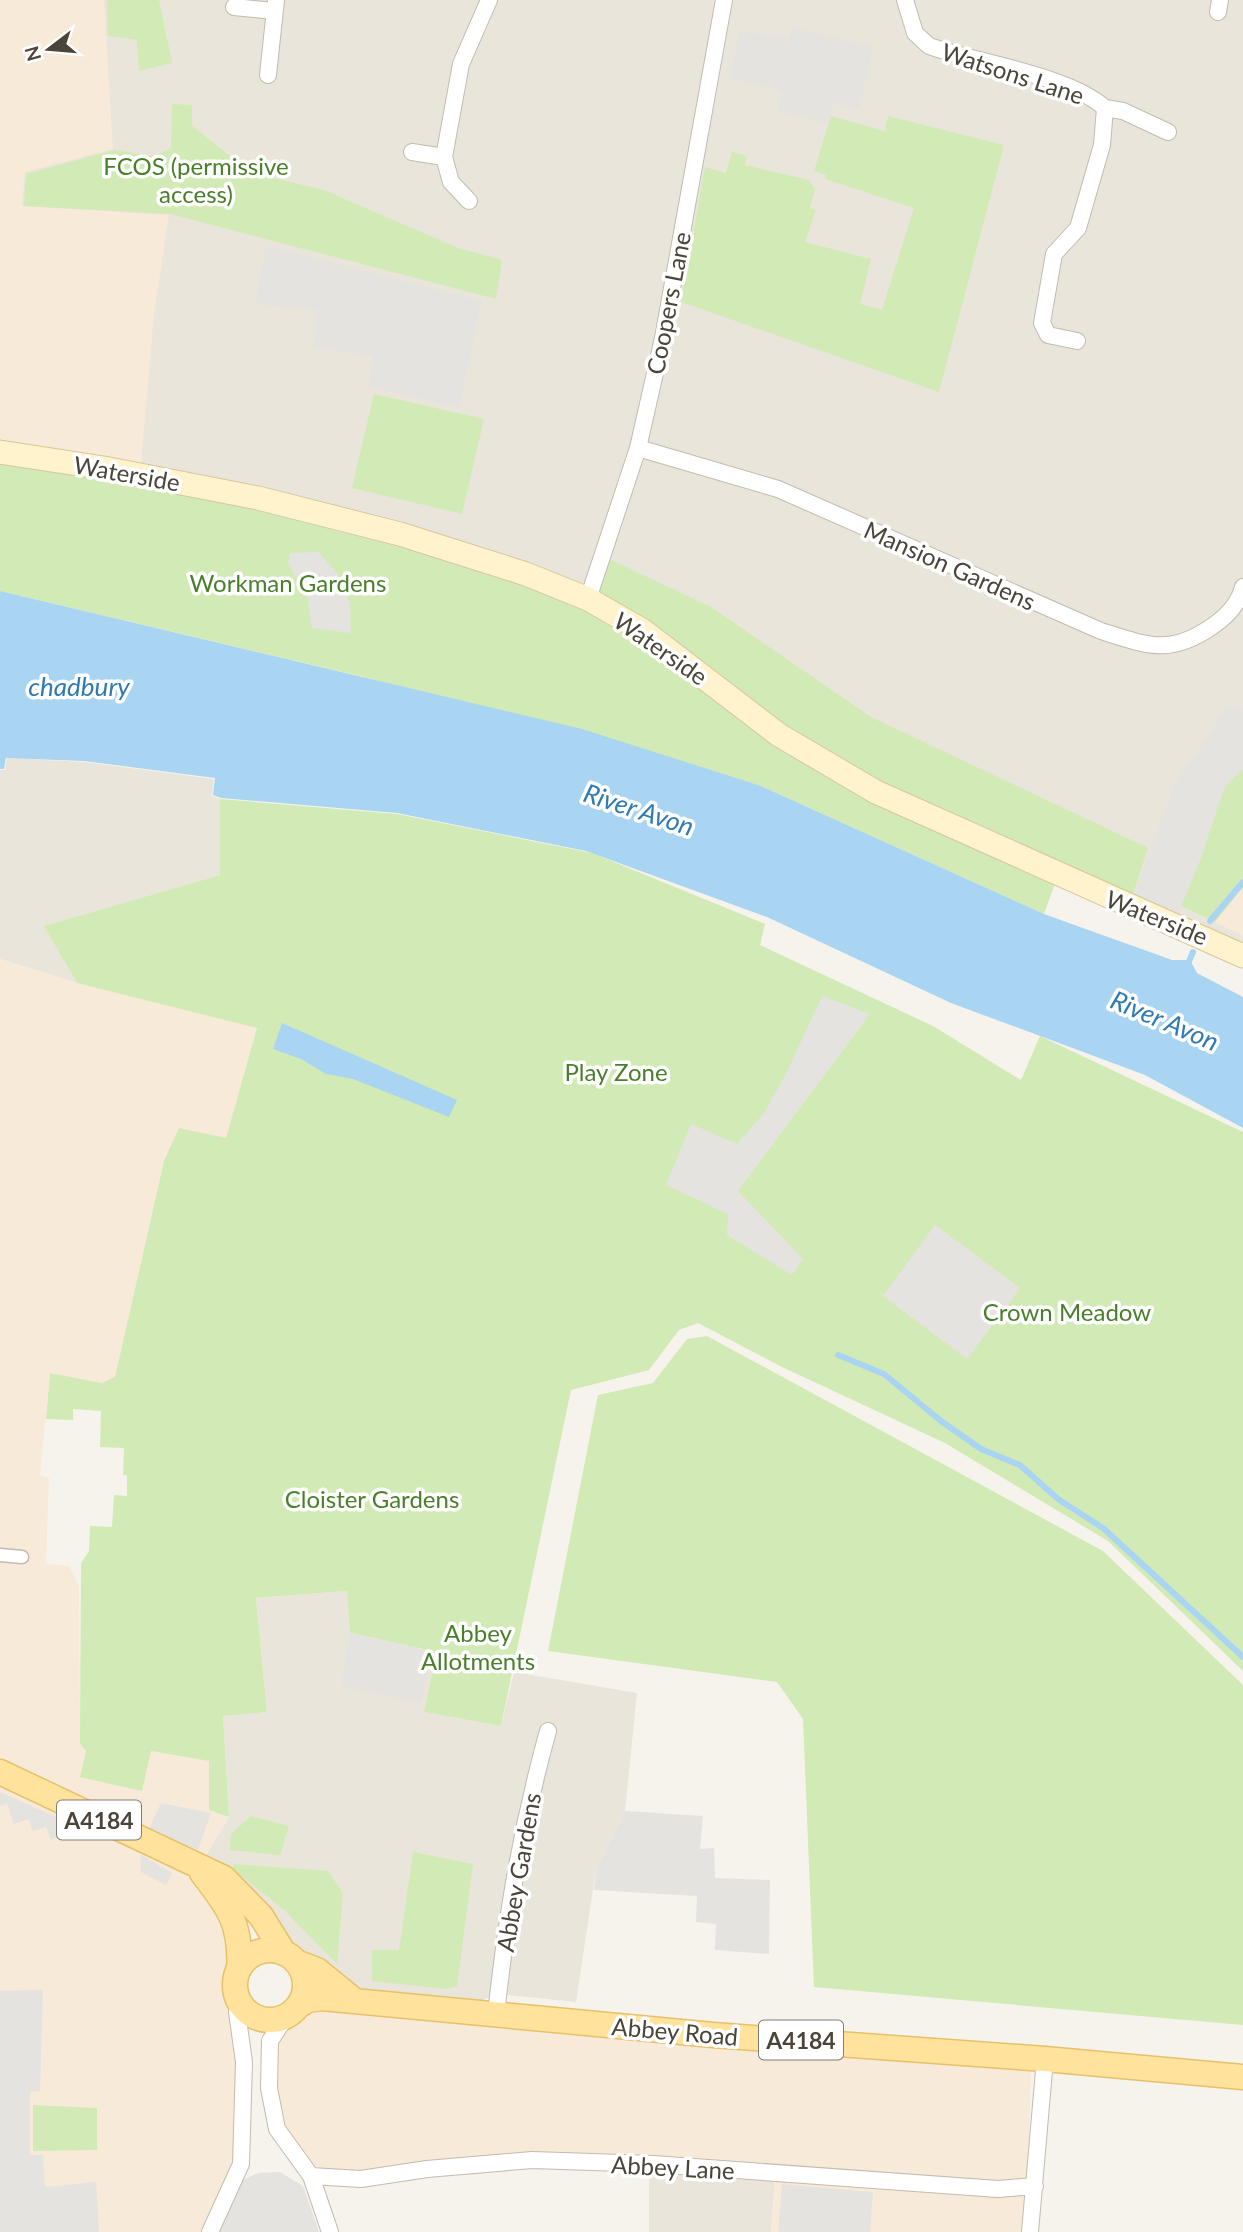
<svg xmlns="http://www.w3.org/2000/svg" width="1243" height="2232" font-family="Lato,sans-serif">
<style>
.residential{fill:#eae5da}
.commercial{fill:#f7ead8}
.green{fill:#d2eab5}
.parking{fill:#e5e3e0}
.water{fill:#a9d4f2}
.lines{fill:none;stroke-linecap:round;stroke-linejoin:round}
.stream{stroke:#a9d4f2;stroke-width:6}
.pedestrian-casing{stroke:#c2bbae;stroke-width:15}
.minor-casing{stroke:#c2bbae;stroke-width:18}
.secondary-casing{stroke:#d6c79b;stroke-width:25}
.primary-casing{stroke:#e6c16a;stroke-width:27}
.pedestrian{stroke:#fff;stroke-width:12}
.minor{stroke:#fff;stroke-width:16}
.secondary{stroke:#fff3cd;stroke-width:23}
.primary{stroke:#ffe39c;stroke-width:24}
.labels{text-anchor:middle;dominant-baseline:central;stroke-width:7;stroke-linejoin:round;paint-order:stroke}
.shield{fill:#fff;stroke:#817c74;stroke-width:2}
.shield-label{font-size:23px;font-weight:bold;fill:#4b4439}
.street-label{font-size:24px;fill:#4b4439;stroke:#fff}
.park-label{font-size:24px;fill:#4a7f2a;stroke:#fff}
.water-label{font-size:26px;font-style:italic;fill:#2e7ab2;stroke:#fff}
</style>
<rect width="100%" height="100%" fill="#f6f3ec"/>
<path class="residential" d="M0,0H1243V956L35,459Z
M7,758L84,762L214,779L212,796L220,799V875L45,926L77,983L0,959V770H5Z
M348,1591L350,1634L437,1652L425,1712L501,1726L514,1672L637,1693L625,1811L596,1869L576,2002L497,1994L455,2012L334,1988L198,1868L229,1817L223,1716L267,1712L256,1598Z
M649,2169L775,2176L771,2232H649Z"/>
<path class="commercial" d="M0,0H104L113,149L25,172L22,206L169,215L154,314L140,477L0,461Z
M1243,887V936L1215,922Z
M0,959L77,983L257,1027L226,1139L164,1161L115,1377L102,1383L50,1373L40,1476L49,1478L46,1564L69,1566L79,1585L80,1744L86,1751L142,1790L150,1751L209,1761V1810L229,1817L198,1868L231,1957L223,1976L225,1995L237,2012L241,2164L207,2232H0Z
M312,2006L413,2019L1031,2066L1028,2181L1023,2232H771L775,2176L533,2163L309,2179L286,2135L276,2082L278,2043L290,2020Z"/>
<path class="green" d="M107,0H159L172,63L139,71L137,40L108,36Z
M172,104L192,105V126L252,173L324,190L458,248L502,260L496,299L170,214L24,206L26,174L114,150L155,156L171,148Z
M831,116L885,131L888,116L1004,145L939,392L681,302L705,167L726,173L732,152L747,156L745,165L809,180L815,189L810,208L816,210L805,242L871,259L860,304L882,310L914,208L825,179L826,175L814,171Z
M374,394L484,419L462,514L352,488Z
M0,462L197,486L588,599L605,557L711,607L871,717L1148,848L1129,906L1058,875L1044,914L761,786L364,677L0,591Z
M1243,768V887L1215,922L1181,906L1224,788Z
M220,799L397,814L592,853L765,924L760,945L933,1026L1021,1080L1040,1036L1243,1132V1671L1108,1541L945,1443L782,1367L698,1323L679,1330L649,1370L571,1390L501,1726L424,1712L437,1652L350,1633L347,1591L256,1598L267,1712L223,1716L229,1817L209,1810V1761L151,1751L142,1791L80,1777L86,1751L80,1744L81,1563L89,1551L90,1526L112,1527L114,1495L127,1496V1475H123L124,1448L100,1447L101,1411L73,1409V1420L46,1419L50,1373L102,1383L115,1377L164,1161L179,1128L226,1138L257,1028L77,983L44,926L220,875Z
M707,1336L1103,1551L1243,1685V2025L814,1987L803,1719L777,1682L548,1651L598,1395L653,1383L687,1339Z
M251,1816L289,1826L280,1855L230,1850L231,1834Z
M413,1852L473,1864L457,1986L446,1989L372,1981V1950H399Z
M234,1864L328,1871L343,1893L337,1964L284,1910L233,1869Z
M33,2105L97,2108V2150L33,2151Z"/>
<path class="parking" d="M792,27L874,47L859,109L834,103L828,123L777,111L782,91L729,78L740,31L789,39Z
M266,246L482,301L459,407L369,387L373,356L314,347L317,310L255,304Z
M318,552L337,573L350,604L351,633L312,628L307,594L288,564L290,553Z
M1228,707L1243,711V768L1224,788L1201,858L1174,924L1129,906L1174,785Z
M822,996L870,1014L738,1191L803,1259L792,1275L727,1235L728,1214L666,1185L691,1124L737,1144L764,1113L785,1076Z
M935,1225L1020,1288L967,1359L883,1296Z
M350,1633L432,1651L421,1703L341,1686Z
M0,1792L70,1823L66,1834L51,1840L46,1827L33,1831L28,1819L14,1824L7,1804L0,1806Z
M161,1803L211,1813L198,1850L149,1829Z
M625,1811L703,1816L700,1849L714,1848L715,1878L770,1880L769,1954L715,1950L716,1924L696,1922L697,1896L594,1890L596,1869Z
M140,1854L172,1873L166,1885L141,1872Z
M43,1990L40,2091L30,2092V2155H43L45,2187L96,2182L99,2232H0V1991Z
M280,2172L303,2186L319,2232H219L240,2181L259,2173Z
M782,2184L873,2192L870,2232H778Z"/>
<path class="water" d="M0,591L582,729L761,786L1044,914L1172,960H1190L1197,973L1243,997V1128L1145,1075L951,1003L767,917L586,851L397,813L221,798L213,795L215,778L84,761L6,758L4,769H0Z
M282,1023L457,1100L449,1117L353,1079L326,1074L301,1059L273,1049Z"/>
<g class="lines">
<path class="stream" d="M1210,921L1243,882
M1187,966L1193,952
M838,1355L884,1374L941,1421L981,1449L1020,1465L1058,1499L1103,1528L1243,1657"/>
<defs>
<path id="pedestrian" d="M0,1555L22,1557"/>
<path id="minor" d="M905,0L915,33L929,46C978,63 1068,75 1105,108L1102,145L1078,228L1054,254L1042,323L1048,335L1077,341
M234,7L273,11
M1218,12L1220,0
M268,75L276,0
M1105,108L1123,111L1168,132
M412,152L444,157
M469,201L451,182L444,157L461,64L489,0
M638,448L778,489L1101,631C1148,646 1171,656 1214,625C1227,616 1239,603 1243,587
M588,599L638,448L663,338L724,0
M496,2014C507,1914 521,1828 548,1731
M287,2015L270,2041L269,2088L277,2129L311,2176L330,2232
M311,2176L361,2179L427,2169L532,2160L653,2164L998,2189L1035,2186
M210,2232L241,2164L244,2062L237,2012L244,2007
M1030,2232L1045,2059"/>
<path id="secondary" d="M0,452L104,468L258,498L400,534L526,574L588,599L642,630L779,735L876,792L1243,956"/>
<path id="primary" d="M0,1772L224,1878L261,1916L284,1953
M202,1873C228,1906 242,1925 239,1969
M235 1985a35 35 0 1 1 70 0a35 35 0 1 1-70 0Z
M296,1962L317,1970L355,2001
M298,2006L308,2000L322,1998L713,2035L1045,2059L1243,2077"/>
</defs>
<use href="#pedestrian" class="pedestrian-casing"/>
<use href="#minor" class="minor-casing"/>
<use href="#secondary" class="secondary-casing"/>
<use href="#primary" class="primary-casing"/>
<use href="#pedestrian" class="pedestrian"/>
<use href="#minor" class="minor"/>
<use href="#secondary" class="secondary"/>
<use href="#primary" class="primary"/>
</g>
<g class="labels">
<g class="shield">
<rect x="57" y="1800.5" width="84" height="39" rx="5"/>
<rect x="759" y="2020.5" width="84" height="39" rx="5"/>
</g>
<g class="shield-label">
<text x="99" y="1820">A4184</text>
<text x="801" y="2040">A4184</text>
</g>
<g class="street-label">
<text transform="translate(1013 73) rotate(18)">Watsons Lane</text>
<text transform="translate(668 303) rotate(-79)">Coopers Lane</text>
<text transform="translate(127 473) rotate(10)">Waterside</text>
<text transform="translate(950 565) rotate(24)">Mansion Gardens</text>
<text transform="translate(661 648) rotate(35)">Waterside</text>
<text transform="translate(1157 917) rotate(22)">Waterside</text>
<text transform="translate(518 1872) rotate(-80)">Abbey Gardens</text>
<text transform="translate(675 2031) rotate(5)">Abbey Road</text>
<text transform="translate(673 2167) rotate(3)">Abbey Lane</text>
</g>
<g class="park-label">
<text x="196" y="165">FCOS (permissive<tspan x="196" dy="28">access)</tspan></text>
<text x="288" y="582">Workman Gardens</text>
<text x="616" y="1071">Play Zone</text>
<text x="1067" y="1311">Crown Meadow</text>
<text x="372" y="1498">Cloister Gardens</text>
<text x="478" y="1632">Abbey<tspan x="478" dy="28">Allotments</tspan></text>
</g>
<g class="water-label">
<text x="79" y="686">chadbury</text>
<text transform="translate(639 809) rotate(18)">River Avon</text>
<text transform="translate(1165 1020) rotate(23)">River Avon</text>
</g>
</g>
<g transform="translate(49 49) rotate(254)" stroke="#ffffff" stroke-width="5" paint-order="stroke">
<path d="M0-5L12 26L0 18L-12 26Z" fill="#4b4439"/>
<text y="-10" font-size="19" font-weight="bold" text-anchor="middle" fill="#4b4439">N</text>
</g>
</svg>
